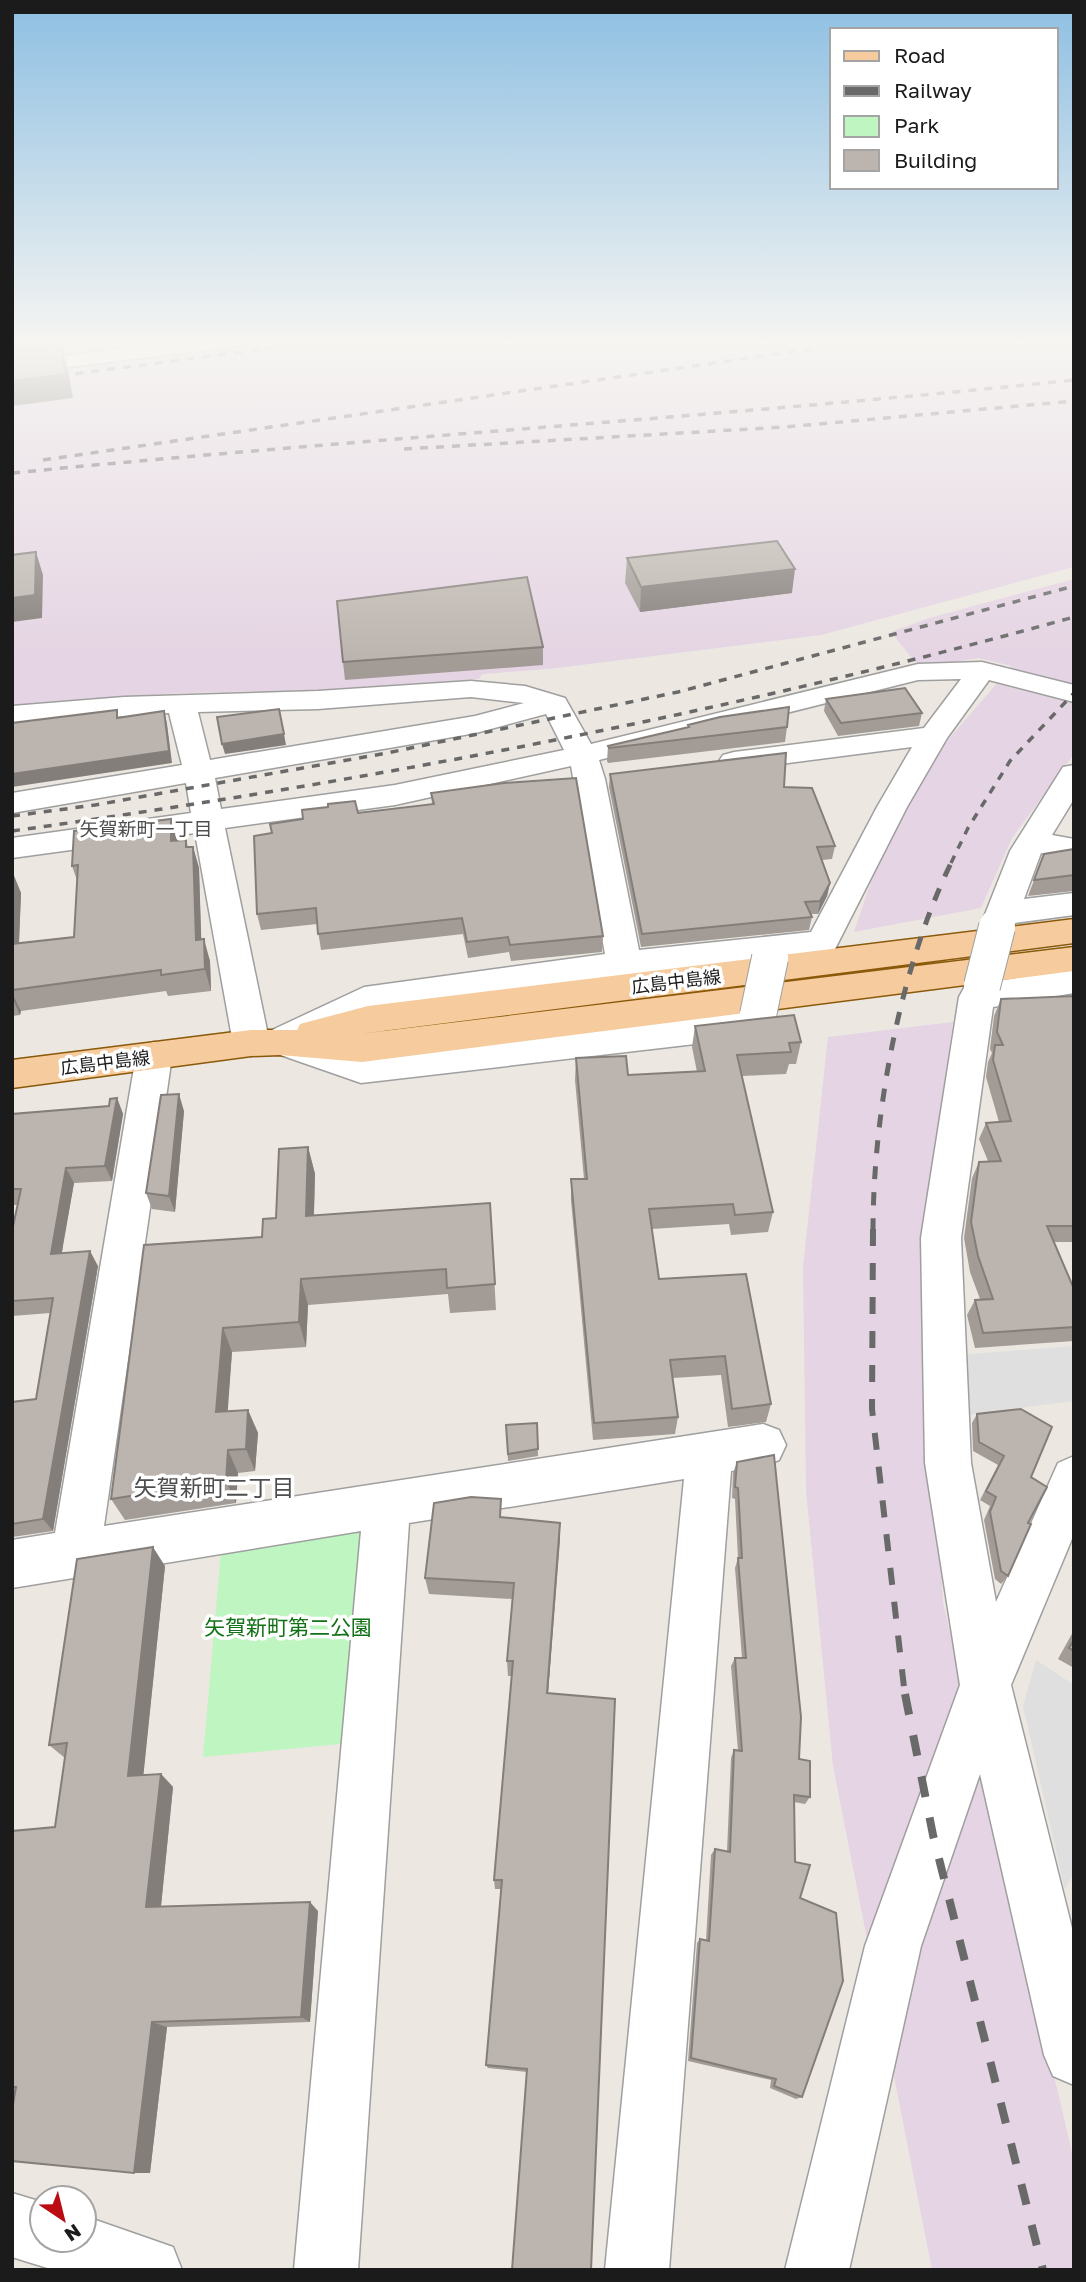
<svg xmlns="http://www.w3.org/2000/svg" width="1086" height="2282" font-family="'Golos Text','Noto Sans JP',sans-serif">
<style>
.industrial{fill:#e5d4e3}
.park{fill:#bff5c1}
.parking{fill:#dfdfdf}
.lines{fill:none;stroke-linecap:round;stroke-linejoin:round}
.minor-casing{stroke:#9f9f9f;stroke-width:3}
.major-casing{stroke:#8a5909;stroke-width:3}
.minor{fill:#fff;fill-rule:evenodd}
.major{fill:#f6cb9d;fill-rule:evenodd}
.rail-far3{stroke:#696969;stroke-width:3.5;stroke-dasharray:8 8;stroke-linecap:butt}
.rail-far2{stroke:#696969;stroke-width:5;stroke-dasharray:13 13;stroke-linecap:butt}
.rail-far1{stroke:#696969;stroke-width:6;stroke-dasharray:17 17;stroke-linecap:butt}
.rail{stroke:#696969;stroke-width:8;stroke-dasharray:21 21;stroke-linecap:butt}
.minor-bridge-casing{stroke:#9f9f9f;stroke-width:38;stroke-linecap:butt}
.minor-bridge{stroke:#fff;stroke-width:36}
.wall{fill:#a29b96}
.shaded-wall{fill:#847e7a}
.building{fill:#bcb4ae;stroke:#847e7a;stroke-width:2}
.labels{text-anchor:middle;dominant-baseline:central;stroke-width:7;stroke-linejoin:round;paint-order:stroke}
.street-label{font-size:18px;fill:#1b1b1b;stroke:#fff}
.neighbourhood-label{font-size:19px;fill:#4e4e4e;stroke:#fff}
.near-park-label{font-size:21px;fill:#117115;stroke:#fff}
.near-neighbourhood-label{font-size:23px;fill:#4e4e4e;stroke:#fff}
</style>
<rect width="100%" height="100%" fill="#ece8e1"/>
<path class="industrial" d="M283,340H1074V567L821,635L549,669L482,674L479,679L317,690L180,693L12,705V375Z
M1074,579V754L1012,838L981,908L854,932L885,840L940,749L1012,666L978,658L920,668L891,632L929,618Z
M953,1022L924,1232L943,1603L1074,2161V2270H932L833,1766L806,1491L803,1267L828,1037Z"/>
<path class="park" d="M371,1527L351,1743L203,1757L221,1551Z"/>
<path class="parking" d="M1074,1346V1401L959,1416L958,1355Z
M1036,1660L1074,1685V1872L1065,1890L1023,1706Z"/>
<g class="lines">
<defs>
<path id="minor" d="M190,340H249L246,344L239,346L12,374V362Z
M982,662L1074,685V702L989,680L947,738L907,807L834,951L624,976L371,1012L316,1040L362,1055L747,1012L760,1016L765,1025L760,1034L747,1038L361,1083L269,1051L267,1047L264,1053L251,1056L238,1053L233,1043L195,833L12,858V838L191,813L186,783L12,813V793L182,765L169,713L12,724V706L124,697L318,691L471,681L525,686L565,698L591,744L918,664ZM961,679L924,728L734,752L723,755L719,761L723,767L734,770L912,747L877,807L811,932L639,950L605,779L599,760L918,680ZM471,697L524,703L475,716L210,760L198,712L318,709ZM546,714L564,750L395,785L221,809L215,778L476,733ZM571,766L605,954L364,987L272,1030L268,1035L225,828L395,805Z
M1074,765V799L1052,835L1074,839V859L1041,853L1024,899L1074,893V915L1015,923L1009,935L997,939L985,935L980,927L1010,851L1063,767Z
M1074,969V993L993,1007L961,1238L971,1463L996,1602L1058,1463L1074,1456V1534L1011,1685L1074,1936V2085L1053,2076L1044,2055L980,1774L921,1946L849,2270H785L865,1946L960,1685L925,1463L921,1238L959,997L970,977L982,974L994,977L997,981Z
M154,1042L167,1046L172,1056L104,1526L763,1424L779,1430L786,1445L779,1460L763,1466L731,1471L669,2270H605L684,1479L409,1523L358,2270H294L361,1531L12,1588V1540L55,1533L136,1056L141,1046Z
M12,2193L42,2202V2240H84V2216L173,2247L182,2270H54L12,2257Z"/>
<path id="major" d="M1074,919V943L359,1034L1074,947V971L362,1062L280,1055L251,1056L12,1088V1060L251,1030H297L300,1024L368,1006Z"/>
</defs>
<use href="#minor" class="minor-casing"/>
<use href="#major" class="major-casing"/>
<use href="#minor" class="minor"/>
<use href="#major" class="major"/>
<path class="rail-far3" d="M12,382L333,340
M404,449L785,427L1074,401
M43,460L874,340
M12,473C366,438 721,417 1074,380
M12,816L95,805L387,753L678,692L1074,586
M12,831C370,781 726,714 1074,617
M951,863L968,828L1010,761L1074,693"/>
<path class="rail-far2" d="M873,1231C873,1113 900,967 952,861"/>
<path class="rail-far1" d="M873,1229L872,1409L905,1696"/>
<path class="rail" d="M905,1694L933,1835L1043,2270"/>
<defs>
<path id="minor-bridge" d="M982,986L997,927
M758,1015L770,958"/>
</defs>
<use href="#minor-bridge" class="minor-bridge-casing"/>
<use href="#minor-bridge" class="minor-bridge"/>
</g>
<path class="wall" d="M627,558L792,593L640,612L625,583Z
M543,647V665L345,680L343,662Z
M826,699L922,713L919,726L838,736L824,711Z
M688,725L787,727L785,742L608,763L607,761L608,746L688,728Z
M610,774L784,787L835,846L832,859L822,860L830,883L827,896L818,914H811L812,917L809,930L641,947L609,787Z
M431,793L603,936L602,952L511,961L509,952L468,958L463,934L321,950L317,924L261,930L257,914L272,833L358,813L432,804Z
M186,840L188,847H193L199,868L201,940L210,961L211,991L168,996L166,991L21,1011L20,1015L12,1016V871L21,893L19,943L74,937L77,880L72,866L177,841Z
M1074,849V891L1028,896L1044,854Z
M1074,996V1242H1054L1074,1289V1341L975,1348L967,1315L975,1300L980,1299L970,1272L964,1238L972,1178L979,1162L988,1161L979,1139L986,1123L999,1122L986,1077L988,1062L992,1053L990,1049L994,1016L1001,999Z
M695,1026L801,1042L796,1064H789L786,1074L742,1076L773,1212L768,1232L731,1235L729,1224L652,1229L659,1279L771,1404L766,1422L728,1427L721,1375L673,1378L678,1417L675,1434L593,1440L571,1200V1179H584L575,1080L576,1058L628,1075L697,1072L692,1047Z
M117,1098L123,1114L112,1181L74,1183L63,1243L62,1253L98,1266L53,1531L12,1537V1402L36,1399L50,1313L12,1316V1231L18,1205H12V1114L109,1106Z
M184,1111L175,1212L152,1209L146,1193Z
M308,1147L315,1174L314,1215L490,1203L496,1310L450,1313L448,1294L308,1305L306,1347L232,1352L227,1411L248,1410L258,1433L255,1471L238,1473L236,1503L125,1520L111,1499L262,1237L276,1218Z
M977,1414L1031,1477L1028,1523L1008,1576L1001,1584L995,1579L984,1520L990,1506L980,1500L998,1465L973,1451L972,1423Z
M537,1423L538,1456L508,1461L506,1425Z
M737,1462L799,1759L810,1797L805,1804L794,1802L795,1862L800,1898L802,2097L796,2099L770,2088L771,2080L688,2061L697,1943L700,1939L706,1940L711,1855L715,1849L727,1851L731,1758L734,1750L738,1751L731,1666L735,1658H742L735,1568L738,1558L735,1499L732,1498L733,1473Z
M502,1518L560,1523L548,1693L527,2072L488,2068L486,2065L501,1889H495L494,1880L512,1676H508L507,1661L512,1599L429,1594L425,1578Z
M165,1566L143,1775L161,1774L173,1787L161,1906L318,1911L310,2022L167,2027L150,2173L15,2092L12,2093V1831L55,1827L65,1758L49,1745Z
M1074,1630V1668L1058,1659Z"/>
<path class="shaded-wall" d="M12,340H62L64,353H63L68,370L73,398L12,406Z
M418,340H491L419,348Z
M36,552L43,575L42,618L12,622V598Z
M795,569L792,593L640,612L641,587Z
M164,711L167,724L172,763L12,787V774Z
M284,734L286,745L225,754L222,744Z
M171,819L177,840L171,841Z
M193,847L199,868L202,962L196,940Z
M12,871L21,893L18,966L12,952Z
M830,883L827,896L818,914L820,901Z
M204,939L210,961L211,991L205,969Z
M12,993L21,1011L20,1015L12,997Z
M179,1094L184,1111L175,1212L169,1196Z
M117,1098L123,1114L112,1181L105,1166Z
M308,1147L315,1174L313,1242L306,1216Z
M66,1168L74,1183L59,1269L51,1254Z
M90,1251L98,1266L53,1531L43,1519Z
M301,1279L308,1305L306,1347L299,1322Z
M223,1328L232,1352L226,1435L216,1412Z
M248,1410L258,1433L255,1471L246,1449Z
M228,1450L238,1473L236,1503L226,1481Z
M560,1523V1540L547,1707V1693Z
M153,1547L165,1566L142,1789L128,1776Z
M161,1774L173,1787L160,1916L146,1907Z
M310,1902L318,1911L310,2022L301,2017Z
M152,2022L167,2027L150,2173H134Z"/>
<path class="building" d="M61,346L66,374L12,381V352Z
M777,541L795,569L641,587L627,558Z
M36,552L35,595L12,598V555Z
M527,577L543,647L343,662L337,601Z
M905,688L922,713L841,723L826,699Z
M789,707L787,727L609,748L608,746L689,727L688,725L720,717Z
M279,709L284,734L222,744L217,717Z
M117,710V718L164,711L169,751L12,774V723Z
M786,753L784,787L812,788L835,846L817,847L830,883L820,901L805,902L812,917L642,934L610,774Z
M576,778L603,936L510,945L508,937L467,942L462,918L318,934L316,908L257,914L254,836L272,833L270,824L303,819L302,810L328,807V804L355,801L358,813L434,804L431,793L504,783Z
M171,819V841L186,840V847H193L196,940L204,939L205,969L161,975V970L12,990V944L74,937L78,865L72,866L74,831Z
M1074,849V875L1034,880L1044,854Z
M1074,996V1226H1047L1074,1289V1327L983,1333L975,1300L993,1299L978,1256L971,1222L979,1162L1001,1161L986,1123L1011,1121L993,1060L995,1045H1003L997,1032L1001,999Z
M794,1015L801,1042L789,1043L791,1052L737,1055L773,1212L735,1215L733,1204L649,1209L659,1279L746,1274L771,1404L732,1409L725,1356L670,1360L678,1417L594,1423L571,1179H587L576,1058L626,1056L628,1075L705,1071L695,1026Z
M179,1094L169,1196L146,1193L161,1095Z
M117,1098L105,1166L66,1168L51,1254L90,1251L43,1519L12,1524V1402L36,1399L53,1298L12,1301V1231L21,1189H12V1114L109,1106L110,1099Z
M308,1147L306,1216L490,1203L495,1284L447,1288L446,1269L301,1279L299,1322L223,1328L216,1412L248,1410L246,1449L228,1450L226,1481L111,1499L144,1245L262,1237L263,1219L276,1218L279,1149Z
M1021,1409L1052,1427L1031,1477L1047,1487L1028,1523L1031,1524L1008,1576L1001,1571L990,1512L996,1497L986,1491L1004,1456L979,1442L977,1414Z
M537,1423L538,1449L508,1454L506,1425Z
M774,1455L801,1717L799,1759L810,1761V1797L794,1795L795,1862L810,1865L800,1898L836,1913L843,1981L802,2097L774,2086L776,2079L691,2058L700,1939L709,1941L715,1849L730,1852L734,1750L742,1751L735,1658H746L738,1558H742L738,1488L735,1487L737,1462Z
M471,1497L501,1499L500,1517L560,1523L547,1693L615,1699L591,2270H512L527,2069L486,2065L502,1880H494L513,1661H507L514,1583L425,1578L434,1503Z
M153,1547L128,1776L161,1774L146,1907L310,1902L301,2017L152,2022L134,2173L12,2161V2110L16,2087H12V1831L55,1827L67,1743L49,1745L77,1559Z
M1074,1640V1651L1069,1648Z"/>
<linearGradient id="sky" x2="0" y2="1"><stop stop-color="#8dbfe2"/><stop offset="0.52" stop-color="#f6f5f2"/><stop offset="1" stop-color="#f6f5f2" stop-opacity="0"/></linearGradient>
<rect width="1086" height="659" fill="url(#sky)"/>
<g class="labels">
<g class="street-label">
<text transform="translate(676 981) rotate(-7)">広島中島線</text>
<text transform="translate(105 1062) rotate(-7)">広島中島線</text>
</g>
<g class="neighbourhood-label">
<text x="146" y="828">矢賀新町一丁目</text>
</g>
<g class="near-park-label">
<text x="288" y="1627">矢賀新町第二公園</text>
</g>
<g class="near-neighbourhood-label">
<text x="214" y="1487">矢賀新町二丁目</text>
</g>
</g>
<rect width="1086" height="2282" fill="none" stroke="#1b1b1b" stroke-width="28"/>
<rect x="830" y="28" width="228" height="161" fill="#ffffff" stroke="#a4a4a4" stroke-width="2"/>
<rect x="844" y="51" width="35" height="10" fill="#f6cb9d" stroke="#a4a4a4" stroke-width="2"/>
<text x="894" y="63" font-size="21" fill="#1b1b1b">Road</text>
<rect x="844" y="86" width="35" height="10" fill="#696969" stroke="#a4a4a4" stroke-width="2"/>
<text x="894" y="98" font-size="21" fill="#1b1b1b">Railway</text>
<rect x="844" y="116" width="35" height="21" fill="#bff5c1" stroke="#a4a4a4" stroke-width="2"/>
<text x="894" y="133" font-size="21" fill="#1b1b1b">Park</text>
<rect x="844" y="150" width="35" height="21" fill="#bcb4ae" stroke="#a4a4a4" stroke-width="2"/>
<text x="894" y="168" font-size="21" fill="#1b1b1b">Building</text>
<g transform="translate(63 2219) rotate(145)"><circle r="33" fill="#ffffff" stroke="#a4a4a4" stroke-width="2"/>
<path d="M0-5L12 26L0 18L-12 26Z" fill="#bb0c14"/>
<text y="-10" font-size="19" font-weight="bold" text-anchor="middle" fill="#1b1b1b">N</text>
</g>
</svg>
